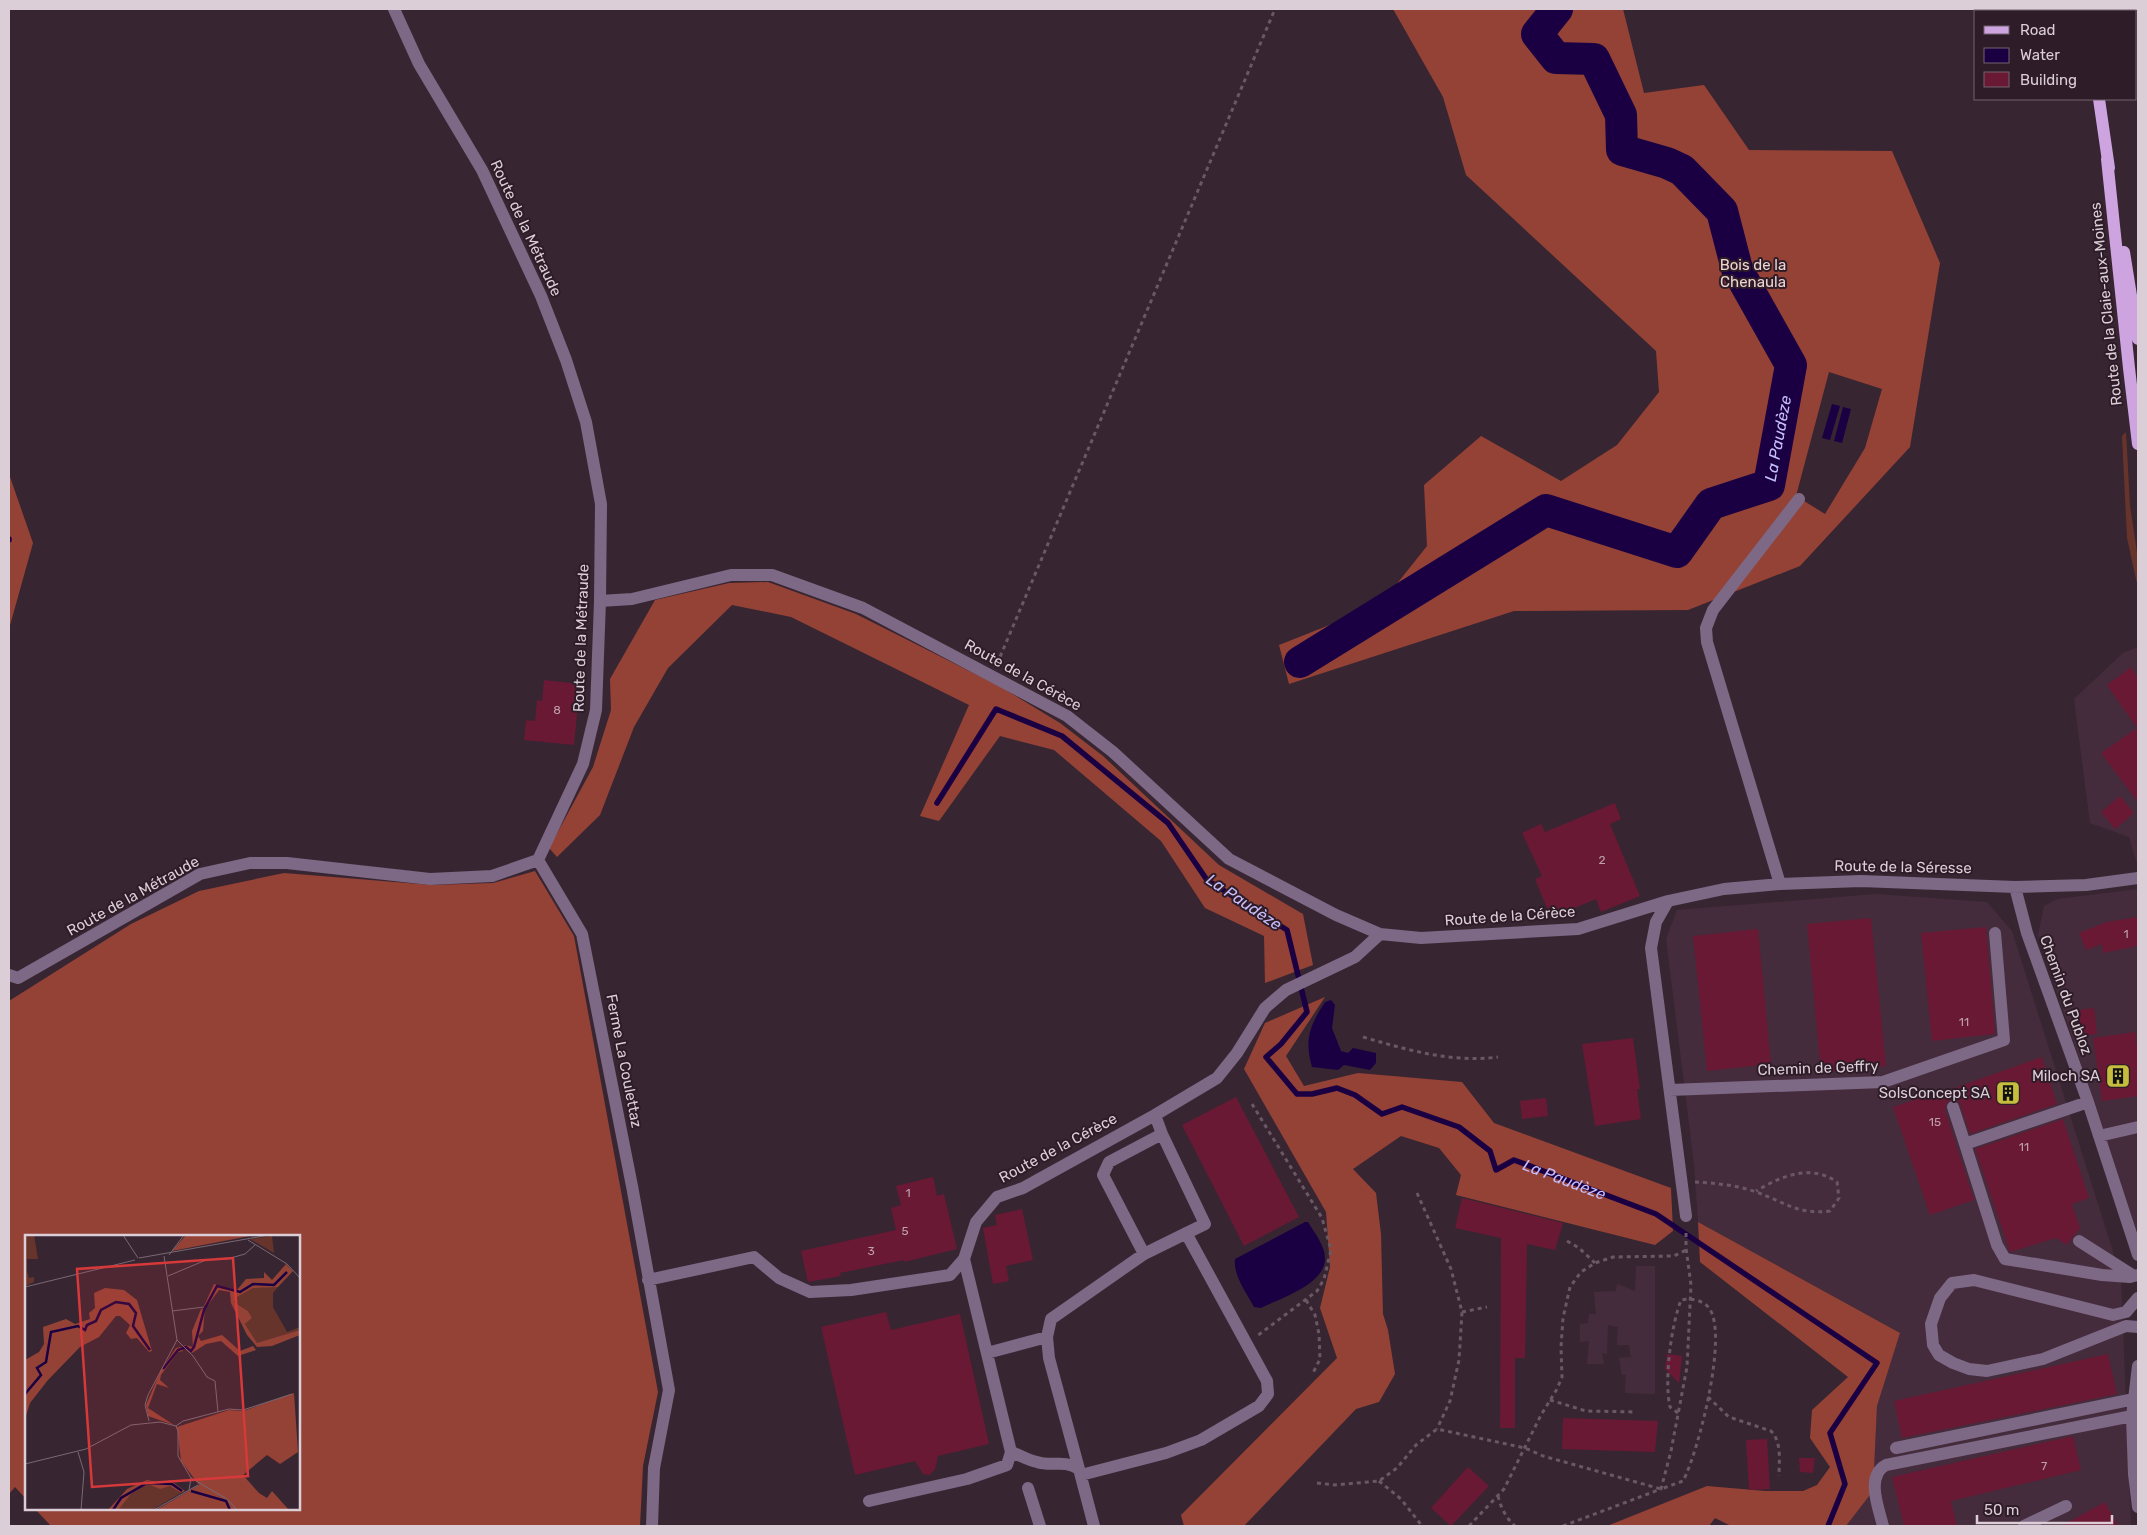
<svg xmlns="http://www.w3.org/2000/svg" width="2147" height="1535" font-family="Rubik,sans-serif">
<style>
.built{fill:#452c3c}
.green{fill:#67342c}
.forest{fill:#944236;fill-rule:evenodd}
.water{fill:#1a0043}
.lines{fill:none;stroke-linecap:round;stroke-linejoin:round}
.stream{stroke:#1a0043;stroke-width:5.5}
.river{stroke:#1a0043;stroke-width:32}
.building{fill:#691933}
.path{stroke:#6a5964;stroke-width:3;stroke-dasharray:4 4;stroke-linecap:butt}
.minor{stroke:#7d6885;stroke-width:12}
.major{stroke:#cda3e0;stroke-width:12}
.labels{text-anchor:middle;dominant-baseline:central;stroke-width:4;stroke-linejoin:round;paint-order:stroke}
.number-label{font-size:12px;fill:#bea1ad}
.street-label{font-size:15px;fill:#dbced6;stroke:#2e1c28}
.park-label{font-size:15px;fill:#eed5d0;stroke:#2e1c28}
.poi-label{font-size:15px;fill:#dbced6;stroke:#2e1c28;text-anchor:end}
.water-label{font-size:16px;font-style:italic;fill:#c6befb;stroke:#2e1c28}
.inset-river{fill:none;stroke:#1a0043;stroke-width:2.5}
.inset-road{fill:none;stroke:#796974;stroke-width:1}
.view{fill:#d63939;fill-opacity:0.15;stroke:#d63939;stroke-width:2.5}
.inset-edge{fill:none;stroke:#dbced6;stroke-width:2.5}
</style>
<rect width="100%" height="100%" fill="#382532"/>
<path class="built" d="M2138,647V864H2137L2129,837L2090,823L2074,699L2123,653Z
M2138,889V1235L2038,935L2044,906L2057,899Z
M1877,894L1987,902L2012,931L2121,1277L2131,1526H1846L1873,1491L1877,1406L1900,1333L1698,1222L1694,1164L1666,939L1677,910Z
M1636,1266H1655V1394L1625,1393L1626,1375H1622L1619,1358L1631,1357L1629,1345H1617L1618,1327L1608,1325L1607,1354L1602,1353L1604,1364H1587L1589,1341L1580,1342V1324L1588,1323L1589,1314H1596L1594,1292L1616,1291L1617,1284L1635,1291Z"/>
<path class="green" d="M2126,432L2130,506L2138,559V588L2127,538L2122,436Z"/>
<path class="forest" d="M1393,9H1623L1644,93L1704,85L1749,150L1892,151L1940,263L1910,447L1800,566L1688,610L1514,611L1289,684L1279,645L1380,605L1427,546L1424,485L1481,436L1561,481L1617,445L1659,392L1656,351L1466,175L1443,97ZM1829,372L1882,389L1865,448L1825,514L1796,496Z
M9,474L33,543L9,629Z
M768,582L856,614L1001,687L1060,723L1103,756L1219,865L1303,914L1313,965L1265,983L1264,936L1205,908L1161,841L1054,750L1000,736L939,821L920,816L969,705L791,617L732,605L668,668L634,727L600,815L557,857L549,848L593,767L611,710L610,679L655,600L729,583Z
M535,871L574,936L658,1392L643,1466L640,1526H51L35,1509H299V1236H26V1499L15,1487L9,1494V1001L131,924L199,891L284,873L432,885L493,883Z
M1325,997L1286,1056L1304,1086L1358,1073L1462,1082L1494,1123L1671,1188L1673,1231L1655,1245L1456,1195L1461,1175L1439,1148L1401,1136L1353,1169L1376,1193L1381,1234L1383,1314L1388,1330L1395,1374L1379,1402L1356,1409L1244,1526H1184L1181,1515L1337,1358L1320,1308L1330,1267L1326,1212L1244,1069L1265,1023Z
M1698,1222L1900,1333L1877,1406L1873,1491L1846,1526H1731L1715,1518L1709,1526H1607L1707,1486L1765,1491H1803L1817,1485L1830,1467L1810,1438L1812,1410L1848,1377L1700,1262Z"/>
<path class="water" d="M1832,404L1840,406L1830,440L1822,438Z
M1843,407L1851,409L1842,443L1834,441Z
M1331,1000L1335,1005L1332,1028L1341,1051L1348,1053L1353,1048L1376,1053V1063L1370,1070L1344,1065L1338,1070L1312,1067C1304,1040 1310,1025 1325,1002Z
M1305,1222H1308C1314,1232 1325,1246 1325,1258C1326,1284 1281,1298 1261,1308L1254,1307C1246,1292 1233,1275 1235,1259Z"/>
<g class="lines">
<g class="stream">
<path d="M9,539V540"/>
<path id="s1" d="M937,803L996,709L1062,736L1168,823L1207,880L1287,930L1307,1012L1281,1044L1266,1057L1297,1094H1312L1337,1088L1355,1095L1382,1114L1402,1107L1459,1127L1490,1151L1496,1170L1514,1160L1656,1214L1877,1363L1830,1433L1845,1484L1828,1526"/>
</g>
<path class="river" id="s2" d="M1300,662L1546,510L1677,552L1711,504L1769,485L1791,365L1737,269L1722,211L1682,170L1667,163L1622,150L1621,115L1594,59L1556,58L1537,34L1557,9"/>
</g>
<path class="building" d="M2131,667L2138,678V802L2101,753L2137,728L2107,685Z
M544,680L580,684L574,745L524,740L526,720L535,721L537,700L542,701Z
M2120,796L2134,813L2115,829L2101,812Z
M1615,803L1621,819L1610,824L1640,896L1601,912L1596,899L1551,918L1535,879L1542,876L1522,833L1541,824L1545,832Z
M2138,917V946L2103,953L2102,944L2086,950L2079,933L2107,922Z
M1871,918L1886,1066L1821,1073L1807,924Z
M1986,927L1995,1034L1932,1041L1921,933Z
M1758,929L1771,1064L1707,1071L1693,936Z
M2094,1008L2097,1034L2075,1037L2071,1011Z
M2135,1032L2138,1055V1096L2102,1101L2093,1038Z
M1633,1038L1640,1089H1637L1641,1119L1595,1126L1582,1044Z
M2042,1057L2057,1104L1970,1134L1959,1101L1954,1099L1947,1102L1945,1110L1974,1200L1930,1215L1893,1107L1937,1092L1938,1094Z
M1236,1097L1299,1217L1244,1246L1182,1125Z
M1546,1098L1548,1116L1522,1119L1520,1101Z
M2063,1119L2089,1198L2072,1204L2080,1228L2067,1245L2056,1238L2010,1252L1975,1149Z
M933,1177L937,1196L944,1194L957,1249L904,1262V1260L840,1273L841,1276L808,1282L801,1251L896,1230L891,1208L901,1205L896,1186Z
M1462,1198L1563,1223L1555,1250L1527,1244L1525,1358H1515V1428H1500L1501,1238L1455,1228Z
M1022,1209L1033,1260L1006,1266L1009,1281L993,1284L983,1228L997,1225L995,1215Z
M886,1312L891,1330L960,1314L989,1444L938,1456L935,1469L930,1475L923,1474L915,1461L855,1475L821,1327Z
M1667,1354L1682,1356L1679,1383L1665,1369Z
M2108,1354L2117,1394L1902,1438L1894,1401Z
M1563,1418L1658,1421L1655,1452L1562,1449Z
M2073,1436L2081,1470L1951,1501L1957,1526H1904L1892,1477Z
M1767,1439L1770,1489L1749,1490L1746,1440Z
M1799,1458H1815L1813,1473L1800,1472Z
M1468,1467L1489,1486L1451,1526L1431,1508Z
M2105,1502L2118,1526H2061Z"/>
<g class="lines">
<path class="path" d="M997,664L1275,9
M1363,1037C1408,1050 1451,1063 1498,1057
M1252,1104L1322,1218L1331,1250L1324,1279L1317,1291L1257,1336
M1695,1182C1714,1183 1737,1185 1756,1192C1785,1202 1797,1215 1830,1211L1839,1198L1837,1182C1810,1163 1780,1177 1756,1191
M1417,1193L1451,1269L1462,1312L1459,1360L1450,1401L1437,1429
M1567,1241L1579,1248L1595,1263
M1306,1300L1315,1315L1319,1334L1320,1359L1312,1375
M1462,1312L1487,1307
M1708,1397L1729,1417L1771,1431C1782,1442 1779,1461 1779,1476
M1550,1400L1586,1411L1635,1412
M1379,1481L1401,1499L1422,1526
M1317,1483L1335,1485L1379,1481L1397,1468L1416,1445L1437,1429L1525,1448L1543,1456L1661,1489L1683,1481C1698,1453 1729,1334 1709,1308C1703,1300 1691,1298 1681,1300C1671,1326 1664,1381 1670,1407L1678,1413
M1498,1496C1501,1508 1506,1518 1515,1526
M1469,1526L1504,1489L1541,1415L1557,1389L1562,1377L1561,1347L1563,1318L1570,1287L1581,1272L1595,1263L1613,1257L1674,1256L1686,1250
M1563,1526L1661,1489L1671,1451L1687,1367L1691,1285L1686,1248V1230"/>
<path class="minor" d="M600,601L632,599L731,575H772L863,608L1067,716L1113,752L1229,859L1336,915L1380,934L1421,938L1578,929L1668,901L1724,889L1780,884L1861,881L2015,887L2086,885L2138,878
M538,860L582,934L632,1186L669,1390L654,1468L652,1526
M1780,884L1707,642L1706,628L1713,610L1799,499
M2015,887L2027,933L2088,1102L2138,1255
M1668,901L1656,922L1651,948L1686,1216
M9,975L18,978L200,874L250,863H287L430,879L492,876L538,860L583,764L596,710L600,601L601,504L586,422L566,360L541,296L482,170L419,64L394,9
M1670,1090L1883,1082L2004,1040L1995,933
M1953,1107L1965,1144L2088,1102
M1155,1115L1162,1134L1205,1224L1144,1254L1103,1175L1109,1162L1162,1134
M2099,1136L2138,1127
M1965,1144L1997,1245L2005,1259L2102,1275L2130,1277L2138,1275
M2079,1241L2134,1276
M964,1259L1011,1452C1020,1455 1028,1460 1037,1462C1053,1467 1063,1459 1079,1469L1094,1526
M648,1280L754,1257L779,1278L810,1292L851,1290L950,1275L964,1259L976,1222L997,1197L1023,1188L1155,1115L1217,1078L1237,1053L1265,1008L1286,990L1355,957L1380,934
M2138,1298L2126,1312L2113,1315L1974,1280L1952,1283L1940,1298L1931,1324L1933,1345L1939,1355L1953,1363L1969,1369L1987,1371L2043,1359L2126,1326L2138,1327
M987,1353L1047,1337
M2138,1366L2132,1416L2134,1474L2138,1507
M1896,1448L2134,1399
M1079,1469L1049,1358L1047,1337L1051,1319L1144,1254
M1081,1475L1166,1453L1201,1440L1259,1406L1268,1394L1267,1381L1186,1233
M1028,1488L1040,1526
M869,1501L967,1479L1007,1465L1011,1452
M1883,1526C1879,1509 1865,1476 1886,1465L2132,1416
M2024,1526L2066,1506"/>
<path class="major" d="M2086,9V11
M2099,99L2109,168
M2107,159L2129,368L2138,444
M2124,252L2138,339"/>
</g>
<defs>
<symbol id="building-square" viewBox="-11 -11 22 22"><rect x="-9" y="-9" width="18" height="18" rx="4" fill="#c6bc3d" stroke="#2e1c28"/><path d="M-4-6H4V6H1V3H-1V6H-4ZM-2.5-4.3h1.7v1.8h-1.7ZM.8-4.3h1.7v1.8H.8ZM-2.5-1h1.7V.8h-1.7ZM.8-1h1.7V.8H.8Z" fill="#111"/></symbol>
</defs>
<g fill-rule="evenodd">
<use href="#building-square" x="2104" y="1062" width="28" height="28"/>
<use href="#building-square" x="1994" y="1079" width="28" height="28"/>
</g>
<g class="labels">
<g class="number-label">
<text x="557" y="710">8</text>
<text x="1602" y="860">2</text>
<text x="2126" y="934">1</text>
<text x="1964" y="1022">11</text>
<text x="1935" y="1122">15</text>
<text x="2024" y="1147">11</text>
<text x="908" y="1193">1</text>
<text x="905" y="1231">5</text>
<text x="871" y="1251">3</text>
<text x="2044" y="1466">7</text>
</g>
<g class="street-label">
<text transform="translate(526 228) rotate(65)">Route de la Métraude</text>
<text transform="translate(2106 304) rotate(-96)">Route de la Claie-aux-Moines</text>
<text transform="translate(581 638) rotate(-88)">Route de la Métraude</text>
<text transform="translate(1023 675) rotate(29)">Route de la Cérèce</text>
<text transform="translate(1903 867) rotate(1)">Route de la Séresse</text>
<text transform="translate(133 896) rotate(-29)">Route de la Métraude</text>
<text transform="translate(1510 916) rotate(-4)">Route de la Cérèce</text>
<text transform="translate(2066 995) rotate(70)">Chemin du Publoz</text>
<text transform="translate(624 1061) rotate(79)">Ferme La Coulettaz</text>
<text transform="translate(1818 1068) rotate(-2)">Chemin de Geffry</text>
<text transform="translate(1058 1148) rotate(-28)">Route de la Cérèce</text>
</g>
<g class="park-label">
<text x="1753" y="265">Bois de la<tspan x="1753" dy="17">Chenaula</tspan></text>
</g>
<g class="poi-label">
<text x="2100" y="1076">Miloch SA</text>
<text x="1990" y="1093">SolsConcept SA</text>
</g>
<g class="water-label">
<text stroke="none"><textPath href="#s2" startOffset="594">La Paudèze</textPath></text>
<text transform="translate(1244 902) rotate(34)">La Paudèze</text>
<text stroke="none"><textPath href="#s1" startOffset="985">La Paudèze</textPath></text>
</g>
</g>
<g transform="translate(25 1235)">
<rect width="275" height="275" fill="#382532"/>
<path d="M0,0H9L13,24H2V36L4,43L9,42V47L0,51ZM247,1L249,18L225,4ZM243,52H253L248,58V72L262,97L275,92V95L232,109L220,89L227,83L223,76L209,67L211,62L228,53ZM123,249L145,250L156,258L127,275H90L106,259Z" fill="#67342c"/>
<path d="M161,0H230L147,16ZM261,29L268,36L253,52L228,53L212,62L209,67L223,76L227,83L220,89L232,108L275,95V100L247,111L232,112L222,100L206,68L205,57L194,55L183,70L179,71L189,49L212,55L221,44L239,43V37L247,45ZM80,53L99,55L112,65L127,116L124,117L112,103L106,104L101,98L105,90L95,81H91L74,102L55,112L23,145L5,168L0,184V125L14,117L19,109L18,92L41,84L50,89L65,84L64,78L70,73L69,58ZM180,73L178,96L173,101L176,106L197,100L215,116L228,111L231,115L213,121L196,106L181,109L167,118L162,116L159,110L168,112L167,96L176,74ZM156,112L158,116L153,117L136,140L135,145L144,153L132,149L123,173L149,190L123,181L121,170L136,135L151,113ZM269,158L273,217L255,229L242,220L218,240L234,258L242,263L247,256L264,275H131L174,250L156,226L152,192L204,175L218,176ZM122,245L137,248L145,245L160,256L156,258L145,251L135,254L123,249L106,259L93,275H83L102,254Z" fill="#944236"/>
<path class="inset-river" d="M138,134L153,115L161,112L166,116L169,112L179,75L192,51L215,57L228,49L249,50L262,37M0,159L16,140L12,133L21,127L26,97L53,91L60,95L62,90L71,86L76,75L91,67L104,69L111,78L108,91L125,115M166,256L201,266L205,275M88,275L96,263L122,248L147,249L157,256"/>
<path class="inset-road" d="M98,0L113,23M223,5L262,29L275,43M144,20L159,0M114,23L244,0M143,41L181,25L202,24L220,19L230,10M0,52L110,25M147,76L179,72M152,105L168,121L182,142L190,146L193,177M124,186L120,170L123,160L152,105L139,21M151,191L158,186L204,174L218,175L267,159M53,217L59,237L56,275M0,229L61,214L106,190L135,187L151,191L153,196V221L166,243L164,255M166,243L202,264L212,275M129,275L173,250"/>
<path class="view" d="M208,23L223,241L67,252L52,34Z"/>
<rect width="275" height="275" class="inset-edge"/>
</g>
<rect width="2147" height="1535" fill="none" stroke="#dbced6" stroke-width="20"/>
<rect x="1974" y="10" width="162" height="90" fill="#2e1c28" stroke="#73636e"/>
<rect x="1984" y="26" width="25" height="8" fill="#cda3e0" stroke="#73636e"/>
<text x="2020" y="35" font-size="15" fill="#dbced6">Road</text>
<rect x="1984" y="48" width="25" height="15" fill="#1a0043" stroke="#73636e"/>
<text x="2020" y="60" font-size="15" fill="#dbced6">Water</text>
<rect x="1984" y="72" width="25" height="15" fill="#691933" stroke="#73636e"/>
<text x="2020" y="85" font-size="15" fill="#dbced6">Building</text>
<path d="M1977 1515v8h135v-8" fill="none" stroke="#dbced6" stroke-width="2.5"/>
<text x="1984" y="1515" font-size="15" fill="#dbced6" stroke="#2e1c28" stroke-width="4" paint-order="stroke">50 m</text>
</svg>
